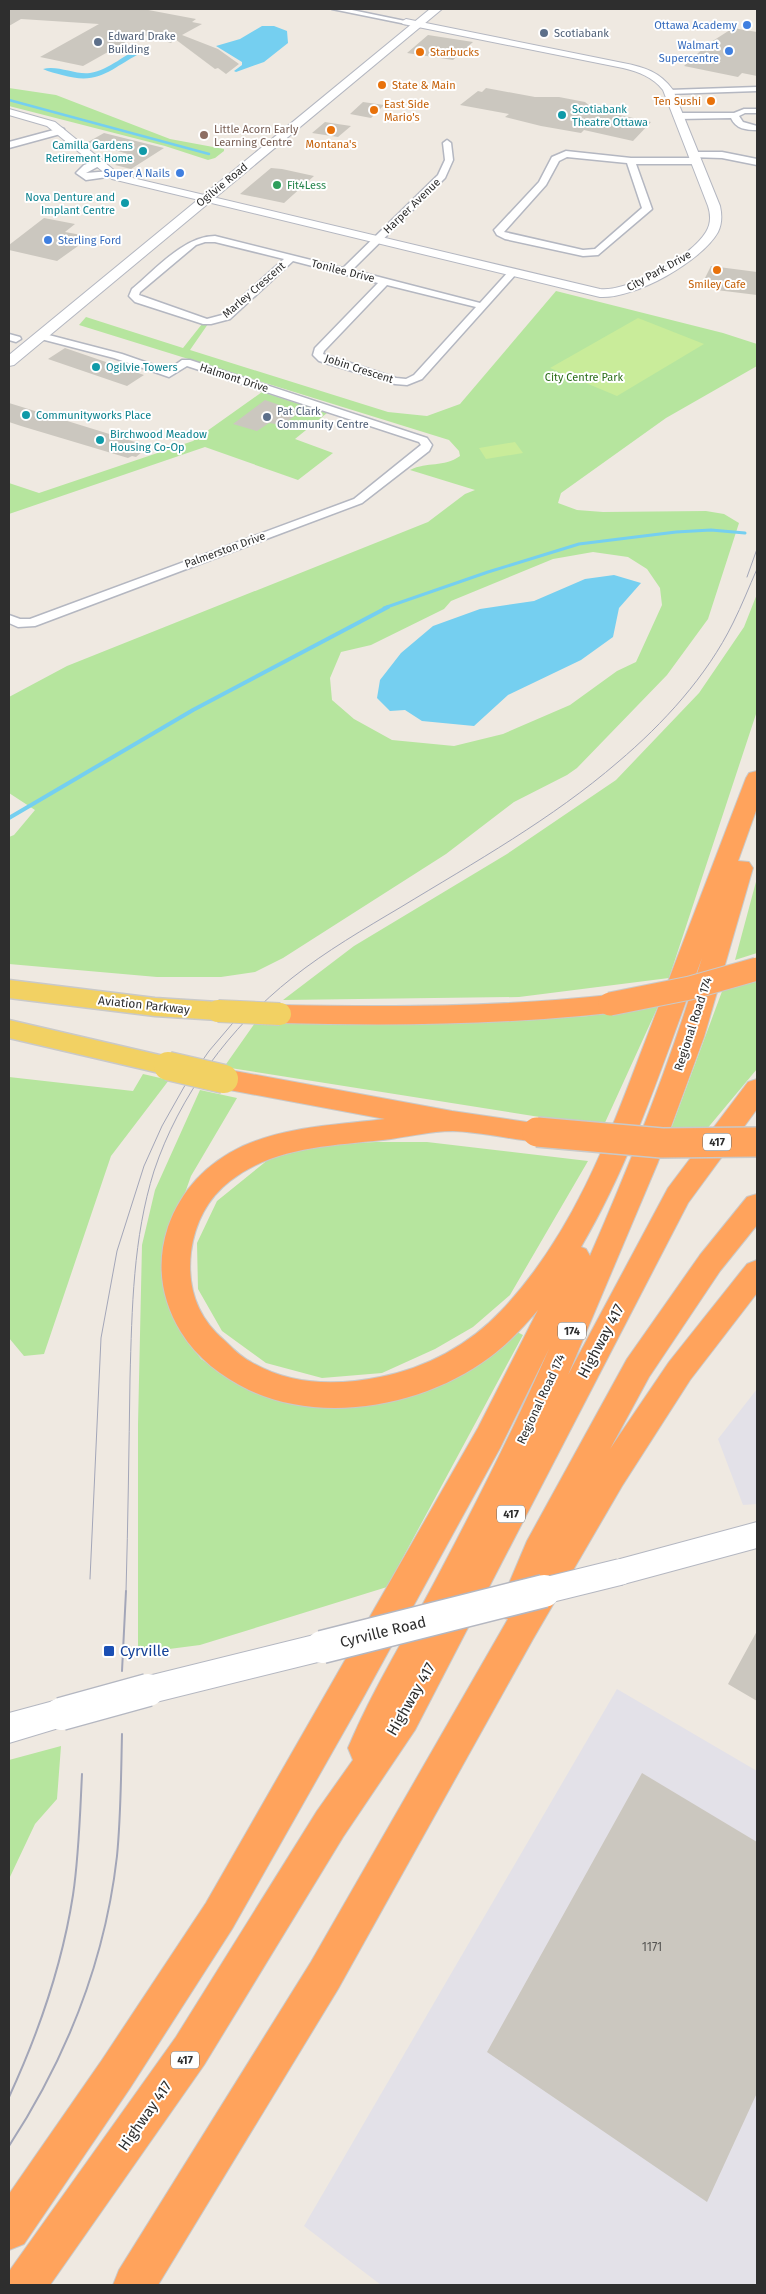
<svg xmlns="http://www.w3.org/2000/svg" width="766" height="2294" font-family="'Fira Sans',sans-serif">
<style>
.industrial{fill:#e3e1e8}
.green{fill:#b6e59e;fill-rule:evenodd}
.pitch{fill:#c9ec9a}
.water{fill:#75cff0}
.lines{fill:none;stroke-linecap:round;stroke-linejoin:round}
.stream-far2{stroke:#75cff0;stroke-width:2.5}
.stream-far1{stroke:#75cff0;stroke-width:3}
.stream{stroke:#75cff0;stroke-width:4}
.building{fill:#cbc7bf}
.minor-casing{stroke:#b4b7c1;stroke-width:3}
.tertiary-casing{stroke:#b4b7c1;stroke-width:2}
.secondary-casing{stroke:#b4b7c1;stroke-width:2}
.primary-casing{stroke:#c9c9c9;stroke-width:3}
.motorway-casing{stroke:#c9c9c9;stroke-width:2}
.minor{fill:#fff;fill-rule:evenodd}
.tertiary{fill:#fff;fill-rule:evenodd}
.secondary{fill:#fff;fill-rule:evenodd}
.primary{fill:#f2d163;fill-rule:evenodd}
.motorway{fill:#ffa35c;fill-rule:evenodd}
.tram-far1{stroke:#a3a6b8;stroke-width:1}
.tram{stroke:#a3a6b8;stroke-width:2}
.secondary-bridge-far1-casing{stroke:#b4b7c1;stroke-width:28;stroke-linecap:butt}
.secondary-bridge-casing{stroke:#b4b7c1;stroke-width:35;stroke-linecap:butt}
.primary-bridge-far1-casing{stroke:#c9c9c9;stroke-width:24;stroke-linecap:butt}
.primary-bridge-casing{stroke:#c9c9c9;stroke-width:31;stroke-linecap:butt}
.motorway-bridge-far1-casing{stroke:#c9c9c9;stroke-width:25;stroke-linecap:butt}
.motorway-bridge-casing{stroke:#c9c9c9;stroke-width:32;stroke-linecap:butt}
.secondary-bridge-far1{stroke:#fff;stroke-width:26}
.secondary-bridge{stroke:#fff;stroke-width:32}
.primary-bridge-far1{stroke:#f2d163;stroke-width:22}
.primary-bridge{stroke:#f2d163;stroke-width:28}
.motorway-bridge-far1{stroke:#ffa35c;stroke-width:23}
.motorway-bridge{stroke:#ffa35c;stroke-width:29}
.shop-dot{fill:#3f7fe0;stroke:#fff;stroke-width:2}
.service-dot{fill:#5c6f8a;stroke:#fff;stroke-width:2}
.food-dot{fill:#e8710a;stroke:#fff;stroke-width:2}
.culture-dot{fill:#0f9aa8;stroke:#fff;stroke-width:2}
.education-dot{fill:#8d6e63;stroke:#fff;stroke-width:2}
.leisure-dot{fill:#2e9e5b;stroke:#fff;stroke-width:2}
.transit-dot{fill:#1a4fb4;stroke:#fff;stroke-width:2}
.labels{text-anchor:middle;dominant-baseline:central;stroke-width:4;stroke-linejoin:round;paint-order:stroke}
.far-shop-label{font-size:11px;fill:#366cbe;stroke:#fff;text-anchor:end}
.far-service-label{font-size:11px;fill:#4e5e75;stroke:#fff;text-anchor:start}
.far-food-label{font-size:11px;fill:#c56008;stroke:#fff;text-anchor:start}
.far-culture-label{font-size:11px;fill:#0d838f;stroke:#fff;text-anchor:start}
.far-education-label{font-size:11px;fill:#785e54;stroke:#fff;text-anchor:start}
.far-street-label{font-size:11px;fill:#2e2e2e;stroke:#fff}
.far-leisure-label{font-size:11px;fill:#27864d;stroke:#fff;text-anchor:start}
.far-park-label{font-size:11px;fill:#2c6e1b;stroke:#fff}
.shield{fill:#fff;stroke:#6d6d6d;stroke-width:1}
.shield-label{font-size:11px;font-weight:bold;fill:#2e2e2e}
.street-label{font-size:12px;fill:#2e2e2e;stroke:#fff}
.near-number-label{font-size:12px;fill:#555452}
.near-street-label{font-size:15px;fill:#2e2e2e;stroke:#fff}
.near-transit-label{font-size:15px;fill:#164399;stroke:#fff;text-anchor:start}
</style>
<rect width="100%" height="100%" fill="#efe9e1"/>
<path class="industrial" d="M757,1389V1504L743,1505L718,1439Z
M617,1689L757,1771V2285H381L304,2226Z"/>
<path class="green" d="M9,88L56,95L170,139L224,149V151L215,158L208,160L165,146L9,106Z
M556,291L723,333L757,344V366L666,418L561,493L558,503L577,510L603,512L706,511L724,514L739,523L708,619L667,675L577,768L567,775L514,802L446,854L283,958L255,972L221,977H157L9,964V837L14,835L35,810L9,793V697L67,666L428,522L465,494L475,490L410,470C428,461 443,468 460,456L459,451L449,440L79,325L86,317L183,348L202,324H208L190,350L388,412L427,416L460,404ZM593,552L628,557L647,569L660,588L662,605L636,662L617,671L570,705L503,734L454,746L392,740L354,719L332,700L330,678L341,652L371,645L444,609L451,601L553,559Z
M262,392L327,413L295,439L333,453L298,480L205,447L9,514V483L39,493L193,441Z
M757,594V711L669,978L519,997L283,1000L354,946L507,854L616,780L699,693L744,627Z
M757,878V953L735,960Z
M757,976V1069L706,1130L671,1129L724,986Z
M660,1002L603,1127L224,1067L257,1020L432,1024L589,1016Z
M143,1074L169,1080L111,1156L44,1354L24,1356L9,1338V1077L133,1091Z
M200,1090L237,1098L191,1176L166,1247L184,1336L201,1359L255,1393L280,1401L311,1406L515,1331L523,1335L387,1587L200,1645L138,1653V1425L142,1245L155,1190Z
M376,1142H427L588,1161L510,1295L473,1327L435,1349L382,1373L322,1378L266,1363L222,1331L198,1289L197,1243L217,1201L269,1159L321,1145Z
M61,1746L57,1799L35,1824L9,1879V1760Z"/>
<path class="pitch" d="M638,318L704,344L617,396L550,368Z
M515,442L523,453L486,459L479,448Z"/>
<path class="water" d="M262,26H274L287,31L288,43L264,62L236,72L234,71L242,65V62L216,46L240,39Z
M144,47L146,48L143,52C110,68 101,86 62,75C56,73 49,72 43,69C58,65 75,75 90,73C110,70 125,53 144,47Z
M614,575L641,583L619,608L613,637L581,660L508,695L474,726L422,721L405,710L390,711L377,698L380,680L401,653L433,626L480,609L534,601L585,579Z"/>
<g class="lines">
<path class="stream-far2" d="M9,100L209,154"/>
<path class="stream-far1" d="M384,608L488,572L579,544L676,532L711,530L745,533"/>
<path class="stream" d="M9,818L193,710L388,607"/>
</g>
<path class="building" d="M9,9H143L196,19L192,22L202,24L182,35L218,49L239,64L226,74L218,68L215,69L175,39L171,43L140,34L83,66L40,57L99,24L21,19L9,26Z
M733,28L757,32V76L742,73L738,77L684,66L708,44Z
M428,35L473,42L453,60L407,53Z
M486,88L535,97H559L585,102L591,107L604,109L602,111L651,122L633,141L584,130L581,133L541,126L505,117L509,114L460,105L478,91L482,92Z
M363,102L384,105L371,118L350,114Z
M325,122L331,123L351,126L338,137L312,133Z
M104,133L164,148L131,169L115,165L131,155L88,142Z
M271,168L282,169L314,176L284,203L240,194Z
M44,218L75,224L65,232L87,236L75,245L78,246L57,261L9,250V245Z
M711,266L757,272V295L700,288Z
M65,348L144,375L127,386L48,359Z
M265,400L300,412L282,425L269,423L257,431L233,424Z
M9,403L145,445L148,447L136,457L132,456L128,458L21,426L9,422Z
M757,1631V1701L728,1684Z
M642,1773L757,1842V2093L707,2202L487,2052Z"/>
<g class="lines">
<defs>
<path id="minor" d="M332,9H347L410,22L406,24Z
M757,87V91L669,94L665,92L669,90Z
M744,109H757V113H745L739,116L743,122L757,126V130C746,130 736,129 731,118L678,119L674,116L678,113H734Z
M61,128L64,129V133L9,148V142Z
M447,140L451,143L453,160L445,178L352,270L480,303L509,271L512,270L517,273L422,379L407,385L395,384L319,361L313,355L315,348L378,283L293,261L230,319L211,324H203L135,302L129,296L132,289C155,270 184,236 215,236L343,268L438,175L445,160L443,143ZM205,242H215L284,259L222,315L207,319L139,295L140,292L196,245ZM387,285L476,307L414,375L406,379L396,378L323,354L324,351Z
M566,151L631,158H696L700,161L696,164H636L652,209L598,255L583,256L505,239L497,235L494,230L496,228L539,182L552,157ZM567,157L627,163L642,208L595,249L583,250L504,232L546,185L559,161Z
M693,152H722L757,159V165L722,158L690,157L689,155Z
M98,160L102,163L101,165L86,173L111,171L114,172V176L86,180L76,173L84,165Z
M41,333L122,354L168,370L182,360H190L427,438L432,445L429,451L362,503L35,626L18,627L9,623V615L20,619H30L354,499L421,445L419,442L187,366L169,377L114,358L37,338V334Z
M9,334L20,337L21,339L16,342L9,340Z"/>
<path id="tertiary" d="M406,19L623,63C644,67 660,72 673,90L720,206C722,215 722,224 718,232C701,262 634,299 600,297L112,179L47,126L9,115V109L55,122L120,175L600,289C629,292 691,257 706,232C711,224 711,215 708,206L663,90C653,77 639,72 623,68L403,24L401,22Z"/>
<path id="secondary" d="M430,9H442L14,365L9,366V355Z
M757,1522V1548L620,1585L610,1581L606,1572L610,1563L620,1559Z
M322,1633L332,1637L337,1647L332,1657L322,1661L148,1704L137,1700L133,1690L137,1680L148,1676Z
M61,1699L72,1704L76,1714L72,1724L9,1743V1713Z"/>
<path id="primary" d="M9,980L155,998L218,1002L227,1005L230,1011L227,1017L218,1020L155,1016L9,998Z
M9,1020L168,1057L177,1059L181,1066L177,1073L168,1075L9,1038Z"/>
<path id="motorway" d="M757,771V808L738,861L749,862L753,868L704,1037L658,1162L568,1375L668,1188L748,1082L757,1079V1109L688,1203L415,1730L343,1837L204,2065L50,2285H9L10,2270L176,2037L317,1811L353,1760L348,1748C374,1686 410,1630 441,1570C479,1498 516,1424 549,1349L500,1448L364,1696L232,1929L130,2088L24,2244L9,2250V2194L102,2060L206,1903L478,1428L538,1310C523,1327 508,1344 490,1357C425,1406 323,1425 249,1390C222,1377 197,1358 181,1332C161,1299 156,1264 168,1227C181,1190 207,1163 243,1146C288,1126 337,1125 385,1119L224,1089L215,1086L211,1079L215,1072L224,1069L452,1111L547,1125L551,1132L547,1139L537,1142C510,1139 481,1132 453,1131C433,1131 411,1136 391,1139C336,1146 276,1145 230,1181C207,1199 195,1223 191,1252C187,1287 197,1317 224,1340C232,1348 241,1357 251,1362C290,1385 336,1386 380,1377C426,1368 469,1345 501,1311C578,1230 614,1123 653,1021C684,940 715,859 746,778L749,773ZM702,958C671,1060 633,1158 590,1256L586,1249L581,1247C634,1157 665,1056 702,958Z
M610,995L619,998L623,1004L619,1010L610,1013C500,1025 390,1026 280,1023L271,1021L267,1014L271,1007L280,1005C390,1007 500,1007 610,995Z
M757,1194V1225L720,1271L649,1377L610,1449L669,1362L747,1264L757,1260V1293L690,1380L622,1486L533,1639L338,1989L158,2285H113L119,2270L311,1962L508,1619L504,1618L499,1607L527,1541L627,1359L700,1255L747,1197Z"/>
</defs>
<use href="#minor" class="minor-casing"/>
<use href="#tertiary" class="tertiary-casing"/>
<use href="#secondary" class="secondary-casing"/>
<use href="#primary" class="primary-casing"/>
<use href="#motorway" class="motorway-casing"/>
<use href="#minor" class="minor"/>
<use href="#tertiary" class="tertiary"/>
<use href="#secondary" class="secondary"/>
<use href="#primary" class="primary"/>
<use href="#motorway" class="motorway"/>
<path class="tram-far1" d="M747,577L757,549
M90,1579L101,1338L117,1251L144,1166L162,1126L184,1087L209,1051L238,1017
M126,1592C128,1521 129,1449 130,1378C132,1308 133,1238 154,1171C179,1096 230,1027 292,978C326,951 364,929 401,907C475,862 552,819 618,762C663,724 707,676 733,623C742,605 749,587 757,569"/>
<path class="tram" d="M122,1671L126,1591
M9,2097C39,2032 62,1966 73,1895C79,1855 80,1814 82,1774
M9,2146C67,2057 105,1962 117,1856C121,1815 121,1775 122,1734"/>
<defs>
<path id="secondary-bridge-far1" d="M539,1592L620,1572"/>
<path id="secondary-bridge" d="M322,1647L544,1591
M61,1714L148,1690"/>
<path id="primary-bridge-far1" d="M218,1011L280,1014"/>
<path id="primary-bridge" d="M168,1066L224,1079"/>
<path id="motorway-bridge-far1" d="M610,1004L690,988L757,969"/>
<path id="motorway-bridge" d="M537,1132L662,1143L757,1142"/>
</defs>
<use href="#secondary-bridge-far1" class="secondary-bridge-far1-casing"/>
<use href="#secondary-bridge" class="secondary-bridge-casing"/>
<use href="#primary-bridge-far1" class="primary-bridge-far1-casing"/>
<use href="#primary-bridge" class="primary-bridge-casing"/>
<use href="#motorway-bridge-far1" class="motorway-bridge-far1-casing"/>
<use href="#motorway-bridge" class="motorway-bridge-casing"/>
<use href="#secondary-bridge-far1" class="secondary-bridge-far1"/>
<use href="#secondary-bridge" class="secondary-bridge"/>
<use href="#primary-bridge-far1" class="primary-bridge-far1"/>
<use href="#primary-bridge" class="primary-bridge"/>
<use href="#motorway-bridge-far1" class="motorway-bridge-far1"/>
<use href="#motorway-bridge" class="motorway-bridge"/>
</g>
<g class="shop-dot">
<circle cx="747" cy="25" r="5"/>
<circle cx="729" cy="51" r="5"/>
<circle cx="180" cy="173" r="5"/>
<circle cx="48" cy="240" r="5"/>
</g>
<g class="service-dot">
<circle cx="544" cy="33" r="5"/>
<circle cx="98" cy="42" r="5"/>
<circle cx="267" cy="417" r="5"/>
</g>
<g class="food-dot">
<circle cx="420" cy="52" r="5"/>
<circle cx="382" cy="85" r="5"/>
<circle cx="711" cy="101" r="5"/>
<circle cx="374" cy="110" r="5"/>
<circle cx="331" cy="130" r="5"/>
<circle cx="717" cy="270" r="5"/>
</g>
<g class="culture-dot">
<circle cx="562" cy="115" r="5"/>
<circle cx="143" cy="151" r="5"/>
<circle cx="125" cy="203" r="5"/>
<circle cx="96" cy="367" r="5"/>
<circle cx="26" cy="415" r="5"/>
<circle cx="100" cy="440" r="5"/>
</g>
<circle class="education-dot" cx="204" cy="135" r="5"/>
<circle class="leisure-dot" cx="277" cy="185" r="5"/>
<rect class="transit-dot" x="103" y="1645" width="12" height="12" rx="2.5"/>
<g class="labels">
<g class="far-shop-label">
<text x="737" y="25">Ottawa Academy</text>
<text x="719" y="45">Walmart<tspan x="719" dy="13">Supercentre</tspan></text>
<text x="170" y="173">Super A Nails</text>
<text x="58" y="240" text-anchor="start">Sterling Ford</text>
</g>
<g class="far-service-label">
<text x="554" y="33">Scotiabank</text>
<text x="108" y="36">Edward Drake<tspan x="108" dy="13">Building</tspan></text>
<text x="277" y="411">Pat Clark<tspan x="277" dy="13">Community Centre</tspan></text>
</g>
<g class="far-food-label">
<text x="430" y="52">Starbucks</text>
<text x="392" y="85">State &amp; Main</text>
<text x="701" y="101" text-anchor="end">Ten Sushi</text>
<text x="384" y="104">East Side<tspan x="384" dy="13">Mario's</tspan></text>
<text x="331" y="144" text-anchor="middle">Montana's</text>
<text x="717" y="284" text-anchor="middle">Smiley Cafe</text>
</g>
<g class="far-culture-label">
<text x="572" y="109">Scotiabank<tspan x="572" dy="13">Theatre Ottawa</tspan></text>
<text x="133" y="145" text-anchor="end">Camilla Gardens<tspan x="133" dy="13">Retirement Home</tspan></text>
<text x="115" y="197" text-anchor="end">Nova Denture and<tspan x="115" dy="13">Implant Centre</tspan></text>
<text x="106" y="367">Ogilvie Towers</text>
<text x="36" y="415">Communityworks Place</text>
<text x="110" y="434">Birchwood Meadow<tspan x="110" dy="13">Housing Co-Op</tspan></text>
</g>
<g class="far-education-label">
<text x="214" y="129">Little Acorn Early<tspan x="214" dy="13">Learning Centre</tspan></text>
</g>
<g class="far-street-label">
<text transform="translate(222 185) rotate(-39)">Ogilvie Road</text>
<text transform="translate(412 206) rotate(-44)">Harper Avenue</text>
<text transform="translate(343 271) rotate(14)">Tonilee Drive</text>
<text transform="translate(659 271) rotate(-29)">City Park Drive</text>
<text transform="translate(254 290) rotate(-41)">Marley Crescent</text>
<text transform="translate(359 369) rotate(18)">Jobin Crescent</text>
<text transform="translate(234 378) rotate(18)">Halmont Drive</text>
<text transform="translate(225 550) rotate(-20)">Palmerston Drive</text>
</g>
<g class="far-leisure-label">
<text x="287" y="185">Fit4Less</text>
</g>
<g class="far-park-label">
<text x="584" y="377">City Centre Park</text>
</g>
<g class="shield">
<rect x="703" y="1133.5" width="28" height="17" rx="4"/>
<rect x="558" y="1322.5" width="28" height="17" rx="4"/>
<rect x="497" y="1505.5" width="28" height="17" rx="4"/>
<rect x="171" y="2051.5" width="28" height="17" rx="4"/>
</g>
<g class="shield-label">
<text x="717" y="1142">417</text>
<text x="572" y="1331">174</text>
<text x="511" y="1514">417</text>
<text x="185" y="2060">417</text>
</g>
<g class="street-label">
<text transform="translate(144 1005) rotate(6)">Aviation Parkway</text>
<text transform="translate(693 1024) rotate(-72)">Regional Road 174</text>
<text transform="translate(541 1399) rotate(-65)">Regional Road 174</text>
</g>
<g class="near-number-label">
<text x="652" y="1947">1171</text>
</g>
<g class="near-street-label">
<text transform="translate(601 1341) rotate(-62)">Highway 417</text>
<text transform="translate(383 1632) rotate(-14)">Cyrville Road</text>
<text transform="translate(411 1699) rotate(-60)">Highway 417</text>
<text transform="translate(145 2116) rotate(-55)">Highway 417</text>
</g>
<g class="near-transit-label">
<text x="120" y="1651">Cyrville</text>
</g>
</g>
<rect width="766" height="2294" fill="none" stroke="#2e2e2e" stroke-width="20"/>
</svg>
